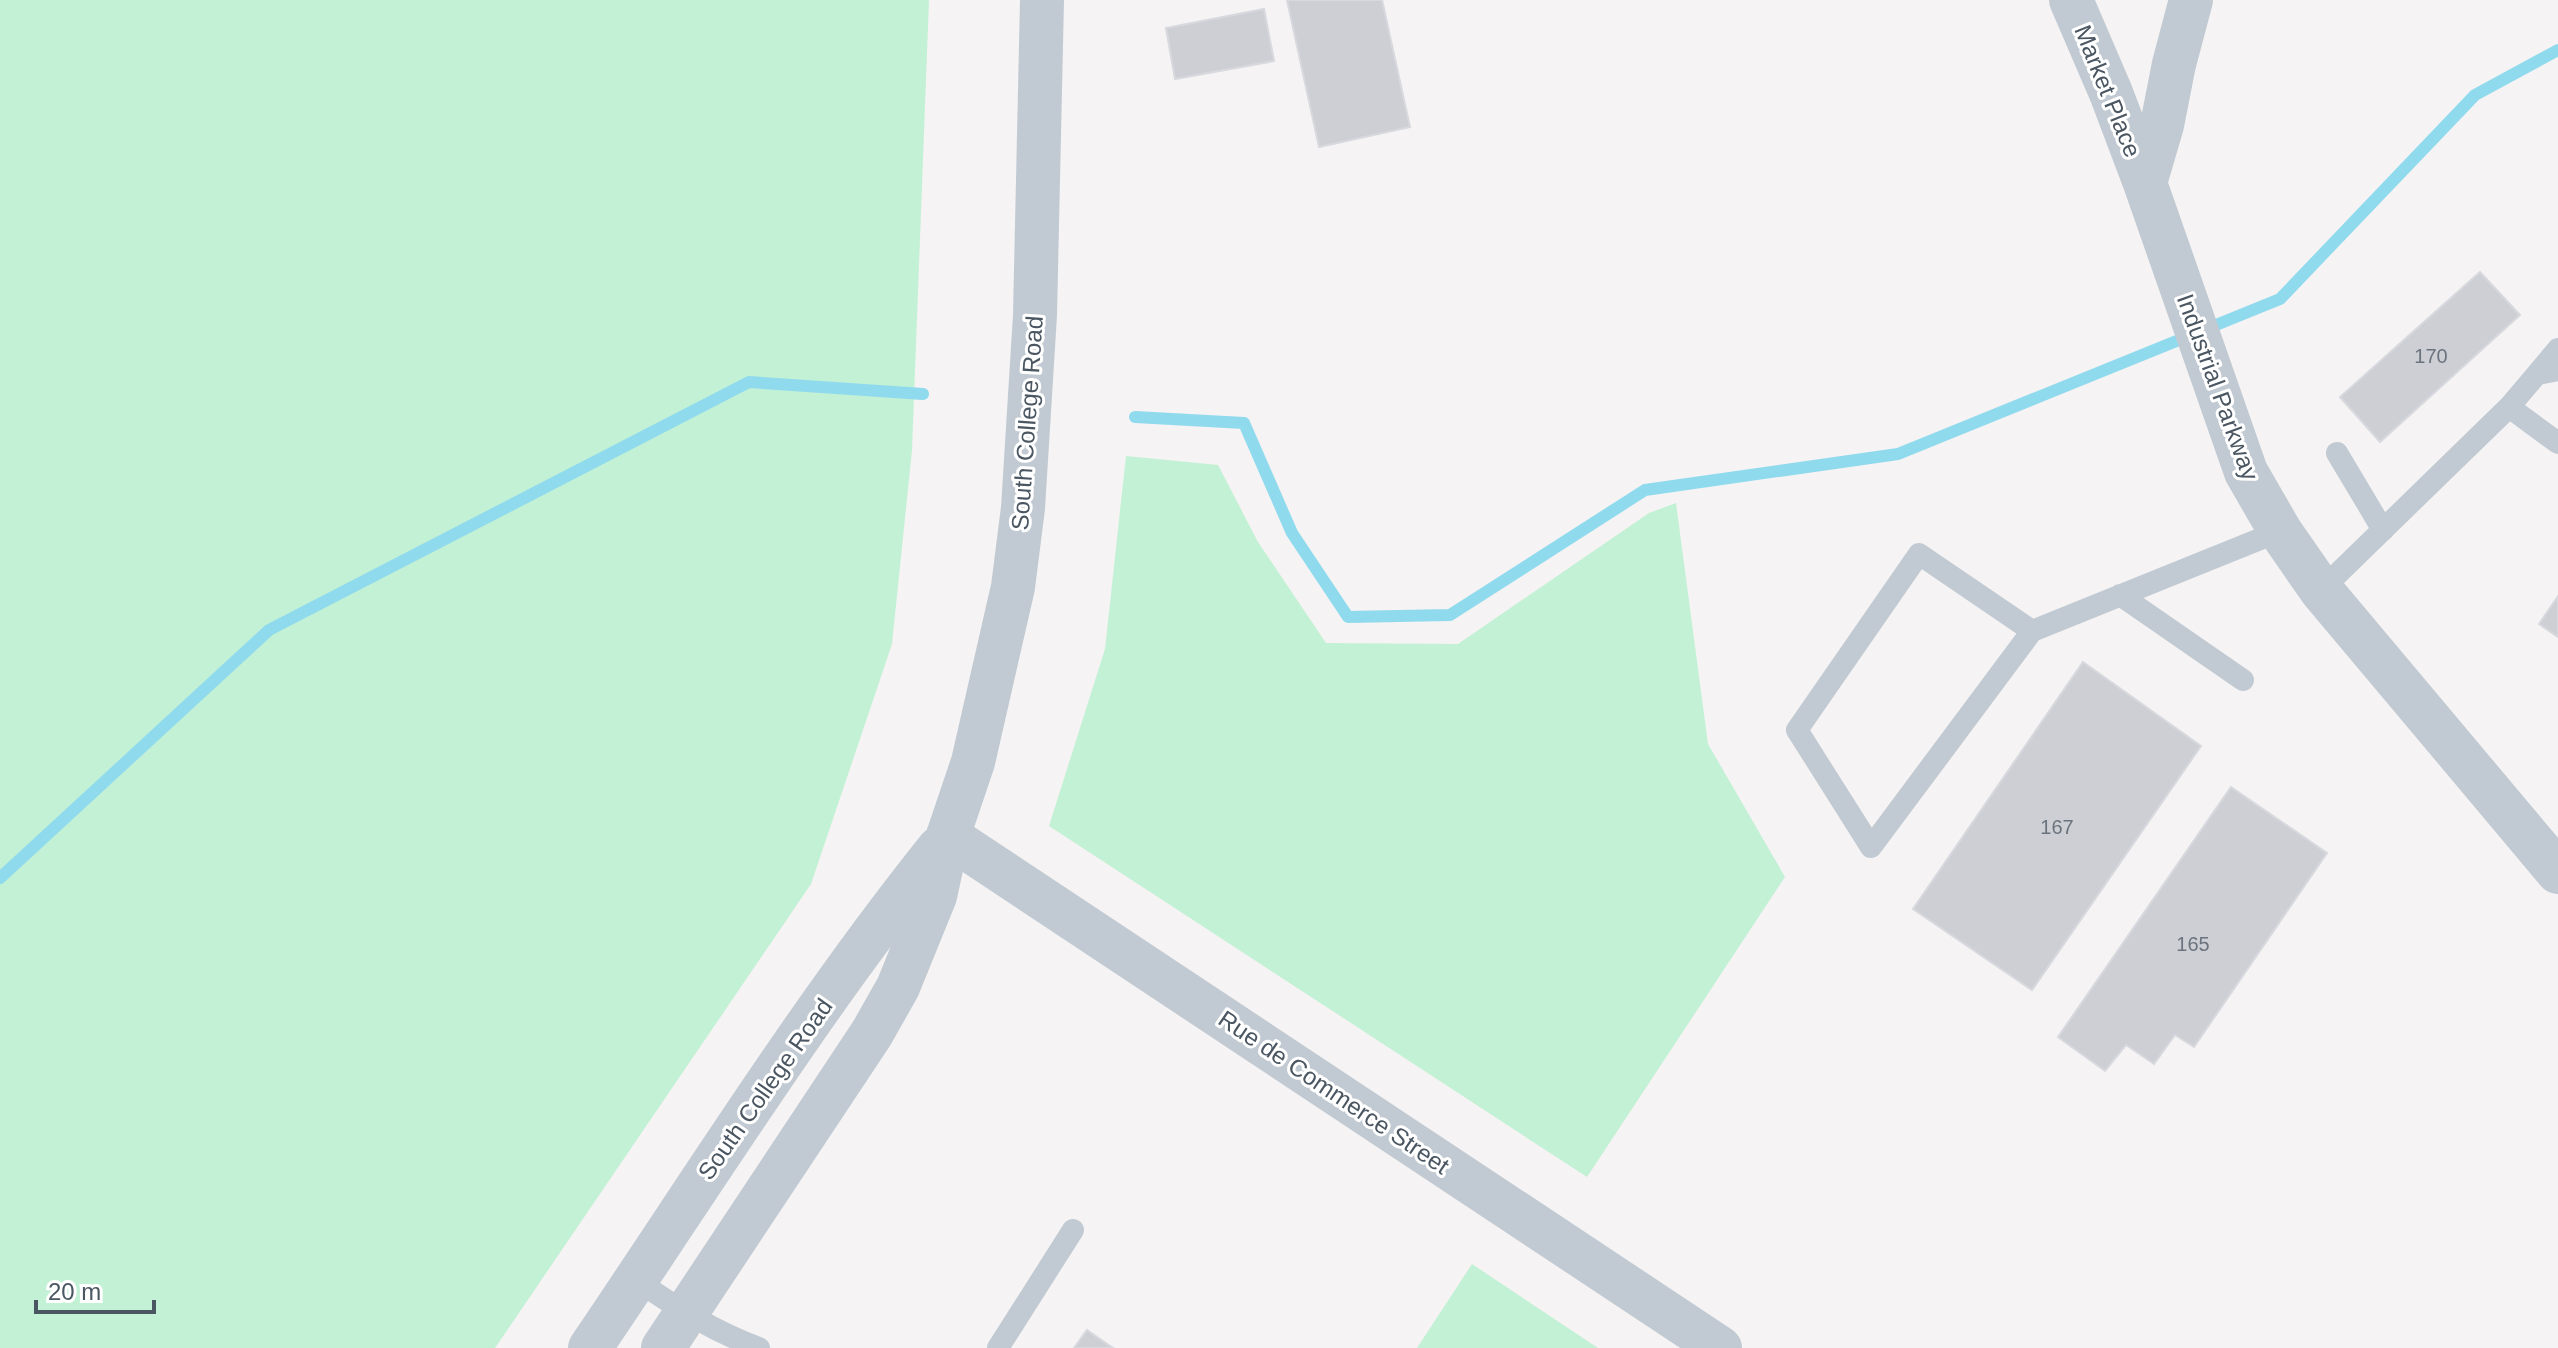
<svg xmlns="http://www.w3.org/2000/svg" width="2558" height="1348" font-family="Arial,sans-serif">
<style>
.green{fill:#c3f1d5}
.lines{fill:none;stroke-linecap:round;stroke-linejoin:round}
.stream{stroke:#90daee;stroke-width:12}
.building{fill:#cdcfd5;stroke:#d7d9de;stroke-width:2}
.service{stroke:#c1cad2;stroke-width:22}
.minor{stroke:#c1cad2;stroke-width:44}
.tertiary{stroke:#c1cad2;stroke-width:44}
.labels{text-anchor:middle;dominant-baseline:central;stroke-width:6;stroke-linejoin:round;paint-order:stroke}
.number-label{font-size:20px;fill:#6b747e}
.street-label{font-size:24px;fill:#4a5661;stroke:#fff}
</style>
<rect width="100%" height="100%" fill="#f5f3f3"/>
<path class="green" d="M0,0H929L912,450L892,644L811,884L495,1348H0Z
M1126,456L1218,465L1258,542L1326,643L1458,644L1649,513L1676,503L1708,744L1785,877L1587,1177L1049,826L1105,649Z
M1472,1264L1598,1348H1417Z"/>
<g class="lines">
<path class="stream" d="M1135,417L1244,423L1292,533L1348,617L1450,615L1645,490L1898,454L2280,299L2475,95L2558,50
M0,878L269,630L749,382L923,394"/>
</g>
<path class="building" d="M1287,0H1382L1410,127L1319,147Z
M1264,9L1274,61L1175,79L1166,28Z
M2480,272L2520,315L2380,442L2340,397Z
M2558,596V637L2539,624Z
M2083,662L2201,746L2032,990L1913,909Z
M2231,787L2327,853L2194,1047L2175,1035L2154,1064L2126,1045L2105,1071L2058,1037Z
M1087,1330L1113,1348H1074Z"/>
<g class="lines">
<path class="service" d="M2537,374L2558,349
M2509,407L2558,443
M2337,453L2383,530
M2321,590L2509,407L2537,374L2558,370
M2120,595L2243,680
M2032,631L1919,554L1797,730L1871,847L2032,631L2280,531
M636,1280C676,1307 714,1332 759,1348
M998,1348L1073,1230"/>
<path class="minor" d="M2071,0L2111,93L2145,183
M2191,0L2174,64L2162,125L2145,183L2246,472L2280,531L2321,590L2558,872
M948,836L1720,1348"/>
<path class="tertiary" d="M590,1348C704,1180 812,1006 939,848
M663,1348L872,1033L898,987L935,896L948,836L973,762L1013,587L1023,508L1035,315L1042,0"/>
</g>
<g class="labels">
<g class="number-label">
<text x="2431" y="356">170</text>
<text x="2057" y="827">167</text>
<text x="2193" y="944">165</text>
</g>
<g class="street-label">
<text transform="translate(2108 91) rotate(68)">Market Place</text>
<text transform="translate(2218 387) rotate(70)">Industrial Parkway</text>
<text transform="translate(1027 423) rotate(-86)">South College Road</text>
<text transform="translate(765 1089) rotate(-55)">South College Road</text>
<text transform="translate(1334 1092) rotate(34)">Rue de Commerce Street</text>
</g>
</g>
<path d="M36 1300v12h118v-12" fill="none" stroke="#4a5661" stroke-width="4"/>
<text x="48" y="1300" font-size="24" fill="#4a5661" stroke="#ffffff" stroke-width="6" paint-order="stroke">20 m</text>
</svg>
